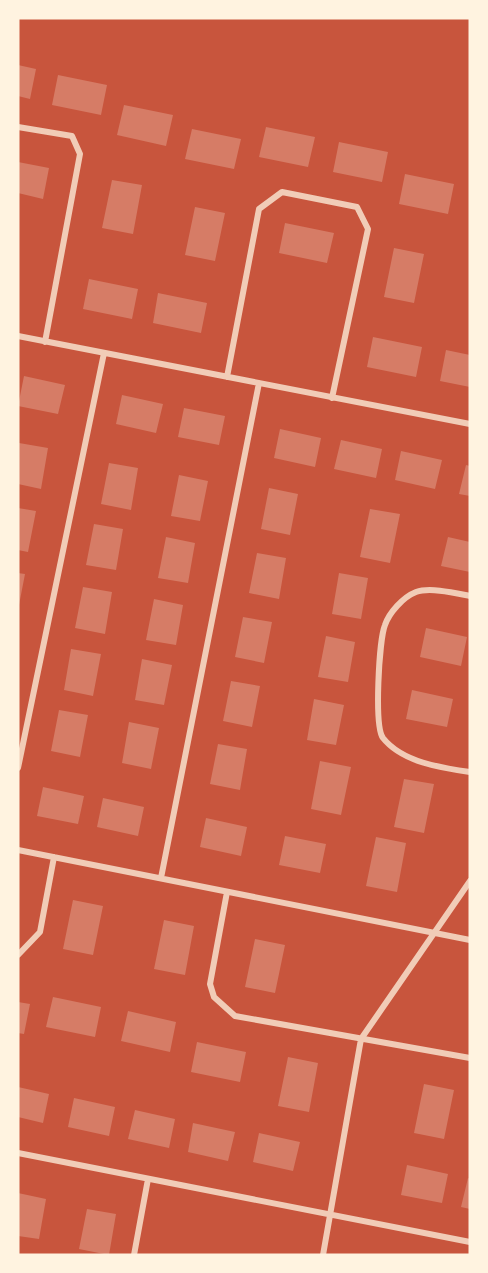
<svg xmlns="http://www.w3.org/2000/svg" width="488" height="1273" font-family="'Nunito Sans',sans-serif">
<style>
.building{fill:#d67c66}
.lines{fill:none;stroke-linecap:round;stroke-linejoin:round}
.minor{stroke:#f1ccb7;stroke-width:6}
</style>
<rect width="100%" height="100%" fill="#c8553d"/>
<path class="building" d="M18,65L36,69L30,99L18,96Z
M58,75L107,85L101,115L52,105Z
M124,105L173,115L166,146L117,135Z
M266,127L315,137L308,167L259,157Z
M192,129L241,139L234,169L185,159Z
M339,142L388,152L382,182L333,172Z
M18,162L49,168L43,199L18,193Z
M405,174L454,184L448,214L399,204Z
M112,180L142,185L133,234L102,228Z
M195,207L225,213L215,261L185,255Z
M285,223L334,233L327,263L279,253Z
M394,248L424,254L414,303L384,297Z
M89,279L138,289L132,319L83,309Z
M158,293L207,303L201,333L153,323Z
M373,337L422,347L416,377L367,367Z
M446,350L470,355V387L440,381Z
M24,376L65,385L58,414L18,406Z
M122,395L163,404L156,433L116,424Z
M184,408L225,416L219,445L178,437Z
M280,429L321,438L315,467L274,458Z
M341,440L382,449L376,478L334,469Z
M19,443L48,448L41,489L18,484Z
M401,451L442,460L435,489L395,480Z
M109,463L138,468L131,510L101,504Z
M466,465L470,466V496L459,494Z
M179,475L208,481L200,521L171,516Z
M269,488L298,494L290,535L261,529Z
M18,508L36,511L28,552L18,550Z
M370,509L400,514L390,563L360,557Z
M94,524L123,529L116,570L86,565Z
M166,537L195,543L188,583L158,578Z
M448,537L470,542V572L441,566Z
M257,553L286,558L279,599L249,593Z
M18,573L25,574L19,605H18Z
M339,573L368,578L361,619L332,614Z
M83,587L112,592L105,634L75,628Z
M154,599L183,605L176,645L146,640Z
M243,617L272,622L264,663L235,657Z
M426,628L467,637L461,666L420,657Z
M326,636L355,642L348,682L318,677Z
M71,649L101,654L93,696L64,690Z
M142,659L172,665L164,705L135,700Z
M231,681L260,686L252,727L223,721Z
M412,690L453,699L447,727L406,719Z
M314,699L344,705L336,745L307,740Z
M59,710L88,715L80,757L51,751Z
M129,722L159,728L151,769L122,763Z
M218,744L247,749L240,790L210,784Z
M320,761L351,767L341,815L311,809Z
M404,779L434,784L424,833L394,827Z
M43,787L84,796L78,824L37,816Z
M103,798L144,807L138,836L97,827Z
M206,818L247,827L241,856L200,847Z
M285,836L326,844L320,873L279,865Z
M376,837L406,843L397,892L366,886Z
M73,900L103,906L93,955L63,949Z
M164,920L194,926L185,975L154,969Z
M255,939L285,945L275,993L245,987Z
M53,997L101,1007L95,1037L46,1027Z
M18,1002L30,1004L24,1034L18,1033Z
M128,1011L176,1022L170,1052L121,1041Z
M197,1042L246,1052L240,1082L191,1072Z
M288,1057L318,1063L309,1112L278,1106Z
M424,1084L454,1090L444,1139L414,1133Z
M18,1087L49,1094L43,1123L18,1117Z
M74,1098L115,1107L109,1136L68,1127Z
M135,1110L175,1119L169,1148L128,1139Z
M193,1123L235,1132L228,1161L188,1152Z
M259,1133L300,1142L293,1171L253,1162Z
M407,1165L448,1174L442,1203L401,1195Z
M468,1178L470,1179V1209L461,1207Z
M18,1193L46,1199L39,1239L18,1236Z
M87,1209L116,1214L109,1255L79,1249Z"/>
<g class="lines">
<path class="minor" d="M18,127L72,136L80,154L45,342
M18,336L470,424
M227,377L259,209L282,192L357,207L368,229L332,398
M470,596C455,593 430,587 416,592C403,597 389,613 385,625C379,640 374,726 383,738C402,762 441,768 470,772
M18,768L104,353
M18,850L470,940
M161,878L259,383
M227,892L210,984L214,997L235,1016L470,1058
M18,955L40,932L54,857
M18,1153L470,1242
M134,1255L148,1179
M323,1255L361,1039L470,881"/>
</g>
<rect width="488" height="1273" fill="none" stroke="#fff3e0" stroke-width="39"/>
</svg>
